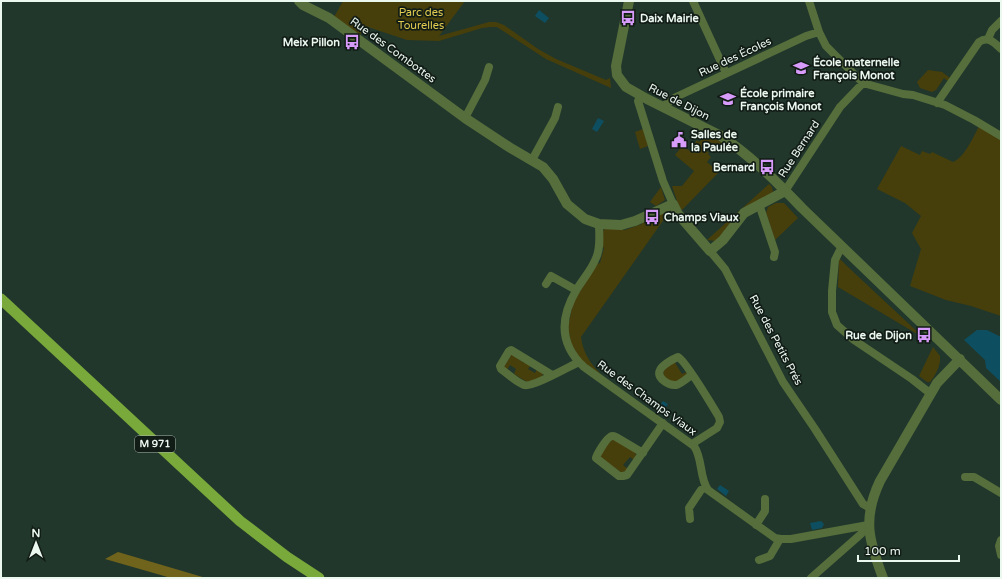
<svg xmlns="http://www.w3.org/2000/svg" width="1002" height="579" font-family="'Varela Round',sans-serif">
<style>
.green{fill:#473f0b}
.forest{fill:#70631c}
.water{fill:#0d4f61}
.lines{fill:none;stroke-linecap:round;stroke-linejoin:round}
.minor{stroke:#566d3c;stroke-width:8}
.tertiary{stroke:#566d3c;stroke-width:10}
.primary{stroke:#79a83b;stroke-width:11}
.labels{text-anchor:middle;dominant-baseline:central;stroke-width:3.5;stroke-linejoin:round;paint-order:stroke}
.shield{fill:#121c16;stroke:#aab6af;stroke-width:1}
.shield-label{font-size:10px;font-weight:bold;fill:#ebf8f0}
.park-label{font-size:11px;fill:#e2cc50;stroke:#121c16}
.poi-label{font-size:11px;font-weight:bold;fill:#ebf8f0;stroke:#121c16;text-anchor:start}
.street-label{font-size:11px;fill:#ebf8f0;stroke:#121c16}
</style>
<rect width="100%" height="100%" fill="#21372b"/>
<path class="green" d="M343,1H465L439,36L489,22H496L504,25L538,49L556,59L606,80L610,78L611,88L546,59L497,27H490L482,28L439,41L407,40L365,26L360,35L334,17Z
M928,70L942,72L950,78L948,81L944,78L936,90L932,92L920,88L917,82Z
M979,126L1001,139V316L971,306L946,300L910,286L921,249L912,233L921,216L905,203L877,189L901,146L920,155L922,151L930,154L932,152L953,162C964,158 974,136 979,126Z
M643,129L648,146L640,149L635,132Z
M701,135L706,138L707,135L724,143L732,152L731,153L724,147L721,150L711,143L705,149L709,153L708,154L711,157L707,162L719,172L682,210L679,207L672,186H682L694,171L675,155L682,146L690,151L697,140L699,142L701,140L699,137Z
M769,184L772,187L773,192L716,241L707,240Z
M661,187L665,200L656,206L650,202Z
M776,203H784L798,218L775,240L766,213L768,207Z
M665,212H669L672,215H667L581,337C583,355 593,367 606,379L581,360L571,344L568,327L573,303L597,264L600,263L604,248L602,246L603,231L605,229H622L625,230L642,224L643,222Z
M839,258L848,267L924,338L838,287Z
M933,347L940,356C941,365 936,375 930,382H927L919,376Z
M512,354L524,363L526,362L531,365L528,369L535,373L537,369L543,373L542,377L527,382L514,374L516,369L510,365L507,370L504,368L503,364L505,365Z
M674,361L682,374L687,372L686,376L673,383L663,376C663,368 668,366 674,361Z
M614,439L635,452L636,454L634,460L630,457L623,465L628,469L627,471L622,473L600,458C601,451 608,442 614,439Z"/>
<path class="forest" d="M118,552L206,578H171L105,559Z"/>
<path class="water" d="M539,10L549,18L545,23L535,16Z
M598,118L604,121L597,132L592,129Z
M977,330H987L1001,337V382L986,368L985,360L964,340Z
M663,401L668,404L662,412L657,409Z
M720,485L729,491L726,496L717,489Z
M821,521L824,524L822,528L812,530L810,523Z"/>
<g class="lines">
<path class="minor" d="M693,1L726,73
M809,1L819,32L826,46L863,83L903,94L913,95L945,105L974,120L1001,136
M988,39L992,30L1001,21
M644,98L639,99L638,101L663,181L673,204
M937,103L979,42C988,36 994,42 1001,49
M664,108L665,105L676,97L806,36L819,32
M465,118L485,80L489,67
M532,160L555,118L558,107
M785,191L840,107L863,83
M759,204L775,252L774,257
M599,224C599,235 601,248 596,258C592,269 583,279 577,289C560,317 559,344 584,367L694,446C703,459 699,477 708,490L775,538L780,539H791L868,525
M842,246L835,260L832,291V312L837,325L854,340L912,379L931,394
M710,251L725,269L783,382L815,429L863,504L870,508
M546,284L551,276L576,290
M552,375L511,350L509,351L500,366L501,369C508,374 516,382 524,385C532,388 570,366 579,362
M692,444L717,428L720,422L719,417C713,407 685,360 678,357C673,359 662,365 660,370C656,378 669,386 676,385C681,384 687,378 692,375
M643,453L616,437C614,436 612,435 610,437C606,439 597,454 596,458L619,476H623L627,475L663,423
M965,477H974L1001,493
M690,519L689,508L701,490L706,487
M756,525L765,511V499
M1001,540L999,546L1001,555
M759,560L770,556L780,539
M811,578L861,534L868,525"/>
<path class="tertiary" d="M299,1L303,5L329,18L465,118L509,147L543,167L553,179L567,204L585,219L599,224L621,225L635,221L673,204L678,214L710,251L723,240L744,213L785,191
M629,1L616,66L617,75L626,87L647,99L721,136C751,156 777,182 802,208L1001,400
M883,578C869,541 862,519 880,481L937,383L960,359"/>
<path class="primary" d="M1,299L240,521L287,557L319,578"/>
</g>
<defs>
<symbol id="bus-bare" viewBox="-9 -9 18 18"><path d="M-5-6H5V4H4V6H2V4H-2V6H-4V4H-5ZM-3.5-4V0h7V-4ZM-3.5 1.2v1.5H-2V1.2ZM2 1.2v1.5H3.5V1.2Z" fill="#d79bf9" stroke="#121c16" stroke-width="2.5" paint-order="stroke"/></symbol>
<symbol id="school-bare" viewBox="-9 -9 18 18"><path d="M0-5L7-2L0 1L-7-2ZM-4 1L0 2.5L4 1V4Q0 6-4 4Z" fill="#d79bf9" stroke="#121c16" stroke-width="2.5" paint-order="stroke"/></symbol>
<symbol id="civic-bare" viewBox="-9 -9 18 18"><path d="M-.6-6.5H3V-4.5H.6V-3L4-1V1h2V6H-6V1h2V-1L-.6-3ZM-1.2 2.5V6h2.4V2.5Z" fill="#d79bf9" stroke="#121c16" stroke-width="2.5" paint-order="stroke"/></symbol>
</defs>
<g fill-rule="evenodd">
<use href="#bus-bare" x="617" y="7" width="22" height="22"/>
<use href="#bus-bare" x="341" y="31" width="22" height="22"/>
<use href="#school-bare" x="790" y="57" width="22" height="22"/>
<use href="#school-bare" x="717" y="88" width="22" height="22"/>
<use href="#civic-bare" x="668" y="129" width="22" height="22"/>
<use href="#bus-bare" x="756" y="156" width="22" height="22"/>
<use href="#bus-bare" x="641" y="206" width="22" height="22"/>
<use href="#bus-bare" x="913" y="324" width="22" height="22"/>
</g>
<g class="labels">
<rect class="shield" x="135" y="436" width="40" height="16" rx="3"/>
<g class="shield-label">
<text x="155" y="444">M 971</text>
</g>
<g class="park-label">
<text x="421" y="12">Parc des<tspan x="421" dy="13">Tourelles</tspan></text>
</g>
<g class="poi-label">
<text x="640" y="18">Daix Mairie</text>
<text x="340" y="42" text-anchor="end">Meix Pillon</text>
<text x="813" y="62">École maternelle<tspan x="813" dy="13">François Monot</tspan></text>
<text x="740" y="93">École primaire<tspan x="740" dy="13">François Monot</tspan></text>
<text x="691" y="134">Salles de<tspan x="691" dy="13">la Paulée</tspan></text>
<text x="755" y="167" text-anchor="end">Bernard</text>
<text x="664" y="217">Champs Viaux</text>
<text x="912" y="335" text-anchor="end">Rue de Dijon</text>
</g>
<g class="street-label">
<text transform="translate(393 50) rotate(36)">Rue des Combottes</text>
<text transform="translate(735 57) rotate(-25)">Rue des Écoles</text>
<text transform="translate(679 102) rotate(27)">Rue de Dijon</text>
<text transform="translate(799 149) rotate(-57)">Rue Bernard</text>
<text transform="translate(776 340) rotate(62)">Rue des Petits Prés</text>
<text transform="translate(647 398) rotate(36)">Rue des Champs Viaux</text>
</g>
</g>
<rect width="1002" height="579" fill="none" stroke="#ebf8f0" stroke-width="4"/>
<g transform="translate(36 543)" stroke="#121c16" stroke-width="3" paint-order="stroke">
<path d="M0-3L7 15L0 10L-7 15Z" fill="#ebf8f0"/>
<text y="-6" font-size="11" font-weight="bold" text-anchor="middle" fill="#ebf8f0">N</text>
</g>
<path d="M858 555v6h101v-6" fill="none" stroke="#ebf8f0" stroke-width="2"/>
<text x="864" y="555" font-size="12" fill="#ebf8f0" stroke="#121c16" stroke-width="3" paint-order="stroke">100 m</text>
</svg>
